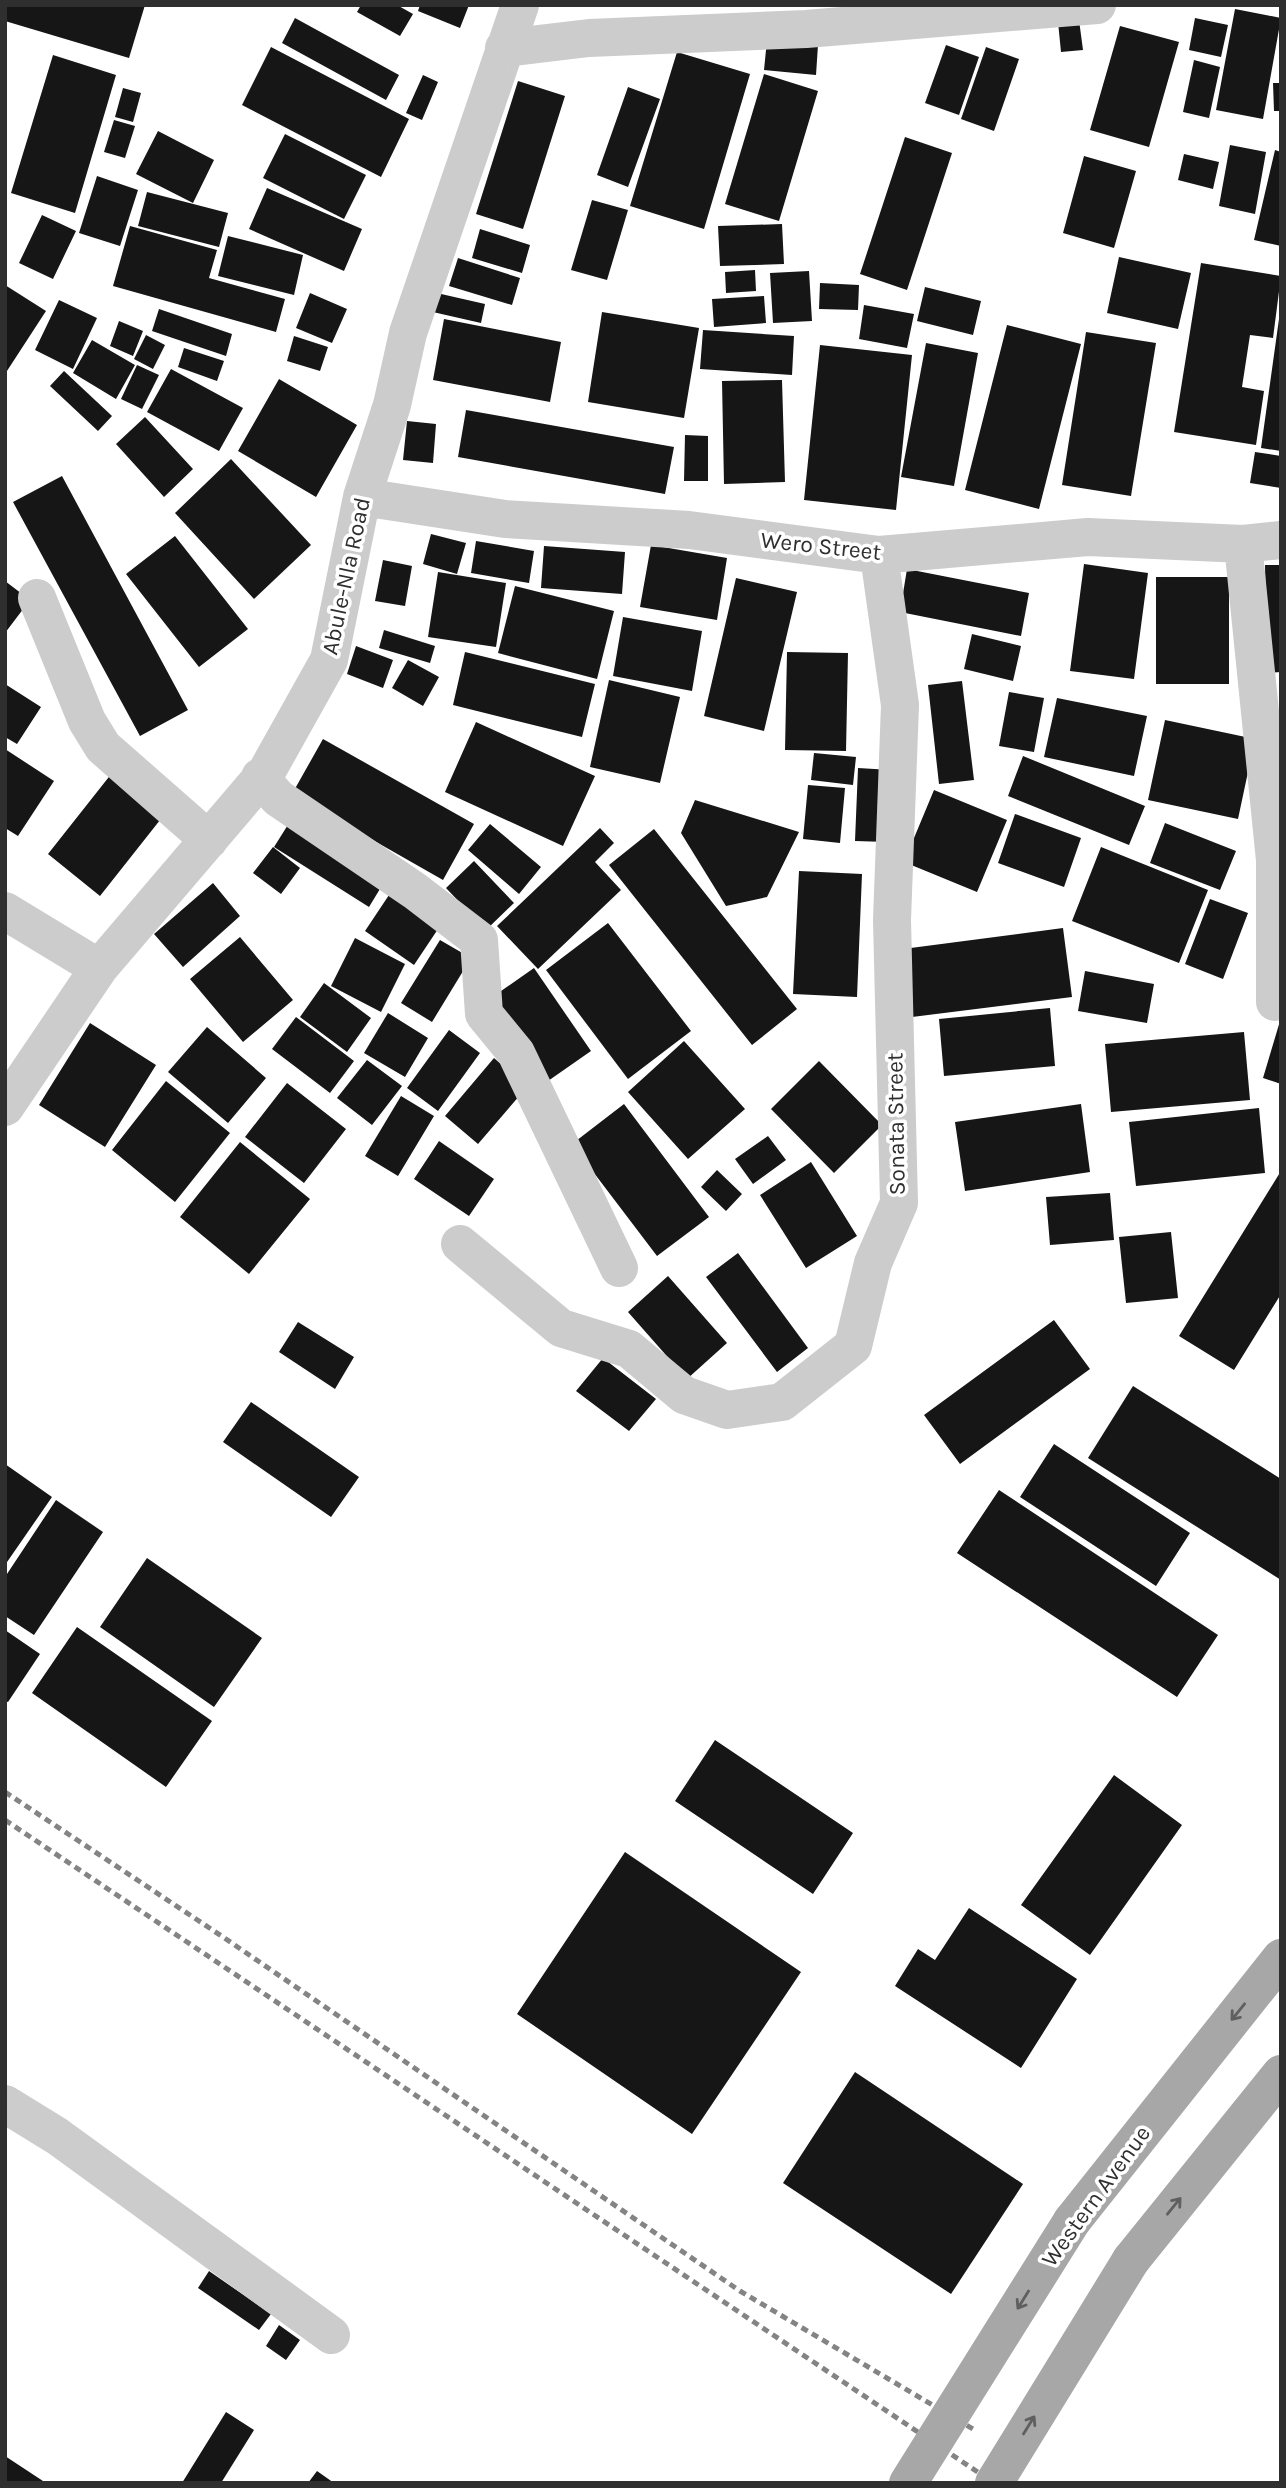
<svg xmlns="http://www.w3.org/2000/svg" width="1286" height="2488" font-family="Karla,sans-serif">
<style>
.building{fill:#161616}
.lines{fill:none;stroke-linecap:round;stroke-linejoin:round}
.minor{stroke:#ccc;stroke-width:38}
.major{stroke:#a7a7a7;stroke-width:38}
.rail{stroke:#848484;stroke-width:5;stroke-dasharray:7 5;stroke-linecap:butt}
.major-bridge{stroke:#a7a7a7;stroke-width:38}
.oneway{stroke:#5f5f5f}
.labels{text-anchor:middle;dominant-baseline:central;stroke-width:7;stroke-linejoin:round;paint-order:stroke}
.street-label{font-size:23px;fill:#2f2f2f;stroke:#fff}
</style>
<rect width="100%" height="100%" fill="#fff"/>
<path class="building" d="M5,5H145L129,58L5,21Z
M361,5H397L413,14L400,36L357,12Z
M420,5H469L460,28L418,11Z
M1235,9L1281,18L1263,119L1216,110Z
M295,18L399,75L386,100L282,43Z
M1195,18L1228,25L1221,57L1189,50Z
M1079,20L1083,50L1061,52L1058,22Z
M1120,26L1179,42L1149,147L1090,130Z
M767,40L818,45L816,75L764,70Z
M946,45L979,57L959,115L925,103Z
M271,47L409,119L381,177L242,105Z
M986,47L1019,59L994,131L961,119Z
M677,52L750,74L704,229L630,206Z
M53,55L116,75L75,213L11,193Z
M1194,60L1220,67L1209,118L1183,112Z
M764,74L818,91L779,221L725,204Z
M423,75L438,82L422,120L406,113Z
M518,81L565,96L523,229L476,214Z
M1273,83H1281V111H1274Z
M628,87L660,99L628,187L597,175Z
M123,88L141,93L133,122L115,117Z
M114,120L135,126L125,158L104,152Z
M158,131L214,160L193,203L136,174Z
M285,134L366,175L344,219L263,178Z
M905,137L952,153L907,290L860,274Z
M1230,145L1266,152L1255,214L1219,206Z
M1275,150L1281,152V246L1254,240Z
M1184,154L1219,162L1213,189L1178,180Z
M1084,156L1136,171L1114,248L1063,233Z
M97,176L138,190L120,246L79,233Z
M267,188L362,229L344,271L249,229Z
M147,192L228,213L219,247L138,226Z
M592,200L628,210L607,280L571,270Z
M42,215L76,231L53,279L19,263Z
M782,224L784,264L720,266L718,226Z
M130,226L217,250L209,278L285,299L276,332L113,286Z
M480,229L530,245L522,273L472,258Z
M228,236L303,255L294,295L218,276Z
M1119,257L1191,273L1178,329L1107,313Z
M458,258L520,278L512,305L449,286Z
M1201,263L1281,276L1273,338L1250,335L1242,387L1264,391L1256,445L1174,432Z
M755,270L756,291L726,293L725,272Z
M809,271L812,321L773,323L770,273Z
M820,283L859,285L858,310L819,309Z
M5,285L46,311L5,374Z
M925,287L981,301L973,335L917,321Z
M428,291L485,304L481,323L424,310Z
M310,293L347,309L332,343L296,328Z
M764,296L766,323L714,327L712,299Z
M59,300L97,318L73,369L35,350Z
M864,305L914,314L907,348L859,339Z
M159,309L232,334L226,356L152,331Z
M602,312L699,328L684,418L588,402Z
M444,319L561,342L550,402L433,380Z
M1279,319H1281V451L1261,448Z
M119,321L143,331L133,356L110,346Z
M1007,325L1081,344L1039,509L965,490Z
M703,330L794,336L792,375L700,369Z
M1086,332L1156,343L1131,496L1062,485Z
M146,335L165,345L153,369L134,359Z
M294,336L328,347L320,371L287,361Z
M92,340L135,365L116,399L73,373Z
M926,343L978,353L954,486L901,477Z
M820,345L912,355L896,510L804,500Z
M184,348L224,361L217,381L178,367Z
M137,365L159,375L142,409L121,399Z
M171,369L243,408L219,451L147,412Z
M64,371L112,416L98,431L50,386Z
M279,379L357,425L316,497L238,451Z
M782,380L785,482L724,484L722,381Z
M466,410L674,447L665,494L458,457Z
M145,417L193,469L164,497L116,444Z
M407,421L436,424L433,463L403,460Z
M685,435L708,436V481H684Z
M1255,452L1281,456V488L1250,483Z
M231,459L311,545L254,599L175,513Z
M62,476L188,710L140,736L13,502Z
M431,534L466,543L457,574L423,564Z
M175,536L248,629L199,667L126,574Z
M476,541L534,551L529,583L471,573Z
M651,545L727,558L717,620L640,607Z
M544,546L625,552L622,594L541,588Z
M383,560L412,566L405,606L375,601Z
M1084,564L1148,573L1134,679L1070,671Z
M1265,565H1281V672L1267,673Z
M907,569L1029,593L1021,636L900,612Z
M438,572L506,583L496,647L428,637Z
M1156,577H1229V684H1156Z
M736,578L797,592L764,731L704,716Z
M5,581L30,600L5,633Z
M515,586L614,611L597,679L498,653Z
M623,617L702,631L692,691L613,676Z
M384,630L435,646L430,663L379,648Z
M972,634L1021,646L1013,681L964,669Z
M356,646L393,660L383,688L347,674Z
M465,652L595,684L582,737L453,705Z
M787,652L848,653L846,751L785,750Z
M408,660L439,677L423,706L392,688Z
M609,680L680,697L660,783L590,767Z
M962,681L974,780L939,784L928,685Z
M5,684L41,707L17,744L5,737Z
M1009,692L1044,698L1034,752L999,746Z
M1057,698L1147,716L1134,776L1044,757Z
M1165,720L1255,739L1238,819L1148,800Z
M476,722L595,776L563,846L445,792Z
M323,739L474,824L443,880L292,794Z
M5,749L54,781L18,836L5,828Z
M814,753L856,757L853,785L811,780Z
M1023,756L1145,806L1129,845L1008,796Z
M858,768L891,770L887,842L855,841Z
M112,773L164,815L100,896L48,854Z
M808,785L845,788L840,843L803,839Z
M934,790L1007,820L977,892L904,862Z
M695,800L799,832L767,897L726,906L681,833Z
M1015,814L1081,838L1064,887L998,863Z
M291,820L386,879L369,907L274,847Z
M1165,823L1236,851L1220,890L1150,863Z
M490,824L541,867L519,894L468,850Z
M600,828L614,843L595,862L621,890L538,969L497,926Z
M654,829L797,1009L752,1045L609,865Z
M273,847L300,868L281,894L253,873Z
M1101,847L1208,890L1179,963L1072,921Z
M474,861L514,903L486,930L446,888Z
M799,871L862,874L857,997L793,994Z
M213,883L240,916L183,967L154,934Z
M389,895L438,929L414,965L365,931Z
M1210,899L1248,913L1223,979L1185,964Z
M608,923L691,1031L628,1079L546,970Z
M1063,928L1072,997L912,1017L903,949Z
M240,937L293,1000L243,1042L190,979Z
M355,938L405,964L381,1012L331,986Z
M440,940L471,958L432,1022L401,1003Z
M534,968L591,1051L548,1081L491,998Z
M1085,971L1154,984L1147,1023L1078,1011Z
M324,983L371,1018L347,1052L300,1017Z
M1050,1008L1055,1066L944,1076L939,1019Z
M388,1013L428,1038L405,1077L364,1053Z
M296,1017L354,1061L330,1093L272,1049Z
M1280,1021H1281V1084L1263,1078Z
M90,1023L156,1065L105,1147L39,1105Z
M207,1027L266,1078L228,1123L168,1072Z
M449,1030L480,1053L438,1111L407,1088Z
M1244,1032L1250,1100L1111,1112L1105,1044Z
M684,1041L745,1109L688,1159L628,1092Z
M494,1058L527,1087L478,1144L445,1116Z
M367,1060L402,1086L372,1125L337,1098Z
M819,1061L882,1125L834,1173L771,1109Z
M166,1081L230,1133L175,1202L112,1150Z
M287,1083L346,1129L304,1183L245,1137Z
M401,1096L434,1116L398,1176L365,1156Z
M624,1104L709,1217L657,1256L572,1144Z
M1081,1104L1090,1172L965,1191L955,1122Z
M1259,1108L1265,1173L1136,1186L1129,1122Z
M768,1136L786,1160L753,1184L735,1159Z
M439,1141L494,1179L469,1216L414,1179Z
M240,1142L310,1199L249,1274L180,1217Z
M811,1162L857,1236L806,1268L760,1195Z
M717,1170L742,1194L726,1211L701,1187Z
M1281,1171V1294L1234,1370L1179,1336Z
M1110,1193L1114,1240L1050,1245L1046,1197Z
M1171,1232L1178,1298L1126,1303L1119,1237Z
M738,1253L808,1348L777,1372L706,1277Z
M668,1276L727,1343L687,1379L628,1312Z
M1054,1320L1090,1369L960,1464L924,1415Z
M298,1322L354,1357L335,1389L279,1352Z
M603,1358L656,1399L629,1431L576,1391Z
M1133,1386L1281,1479V1580L1088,1458Z
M251,1402L359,1477L331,1517L223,1442Z
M1054,1444L1190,1533L1156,1586L1020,1497Z
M5,1464L52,1497L5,1565Z
M999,1490L1218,1635L1177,1697L957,1553Z
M56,1500L103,1532L34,1635L5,1616V1577Z
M147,1558L262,1638L214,1707L100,1627Z
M77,1627L212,1721L166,1787L32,1693Z
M5,1630L40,1654L8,1702L5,1701Z
M715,1740L853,1833L813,1894L675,1801Z
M1114,1775L1182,1825L1090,1955L1021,1905Z
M625,1852L801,1972L692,2134L517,2014Z
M969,1908L1077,1979L1021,2068L895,1986L918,1949L935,1960Z
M855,2072L1023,2184L951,2294L783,2183Z
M209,2271L271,2314L259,2330L198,2288Z
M279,2325L300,2340L286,2360L266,2346Z
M226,2412L254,2430L221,2483H182Z
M5,2456L46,2483H5Z
M317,2471L334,2483H308Z"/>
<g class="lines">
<path class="minor" d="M504,48L589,38L806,29L1097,5
M362,497L505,519L689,530L879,555L1088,537L1243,544L1281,540
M1243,544L1275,860V1002
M37,598L87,721L103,747L209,840
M260,777L278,798L415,891L479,940L484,1014L516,1053L619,1268
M5,911L99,968
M5,1107L99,968L267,771L329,660L362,497L392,405L408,333L520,5
M460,1244L561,1328L629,1349L684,1395L727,1410L782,1402L853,1346L873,1263L899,1203L892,920L900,705L879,555
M5,2104L57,2136L331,2335"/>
<path class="major" d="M1072,2221L1281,1958
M1131,2260L1281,2074"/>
<path class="rail" d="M5,1792L223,1937L740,2291L973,2429
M5,1820L994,2483"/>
<path class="major-bridge" d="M908,2483L1072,2221
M994,2483L1131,2260"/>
</g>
<defs><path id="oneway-shaft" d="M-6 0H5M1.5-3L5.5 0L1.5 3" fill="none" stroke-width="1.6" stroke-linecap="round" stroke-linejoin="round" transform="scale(1.75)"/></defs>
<g class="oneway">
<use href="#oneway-shaft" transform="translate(1238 2012) rotate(129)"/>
<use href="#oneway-shaft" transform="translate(1174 2206) rotate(-51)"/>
<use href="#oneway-shaft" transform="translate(1023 2300) rotate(122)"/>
<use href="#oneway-shaft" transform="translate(1029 2425) rotate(-58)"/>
</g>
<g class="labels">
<g class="street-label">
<text transform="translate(821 546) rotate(6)">Wero Street</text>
<text transform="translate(346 576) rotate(-78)">Abule-Nla Road</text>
<text transform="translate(896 1124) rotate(-91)">Sonata Street</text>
<text transform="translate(1096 2196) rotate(-54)">Western Avenue</text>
</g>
</g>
<rect width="1286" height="2488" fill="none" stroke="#2f2f2f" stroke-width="14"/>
</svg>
